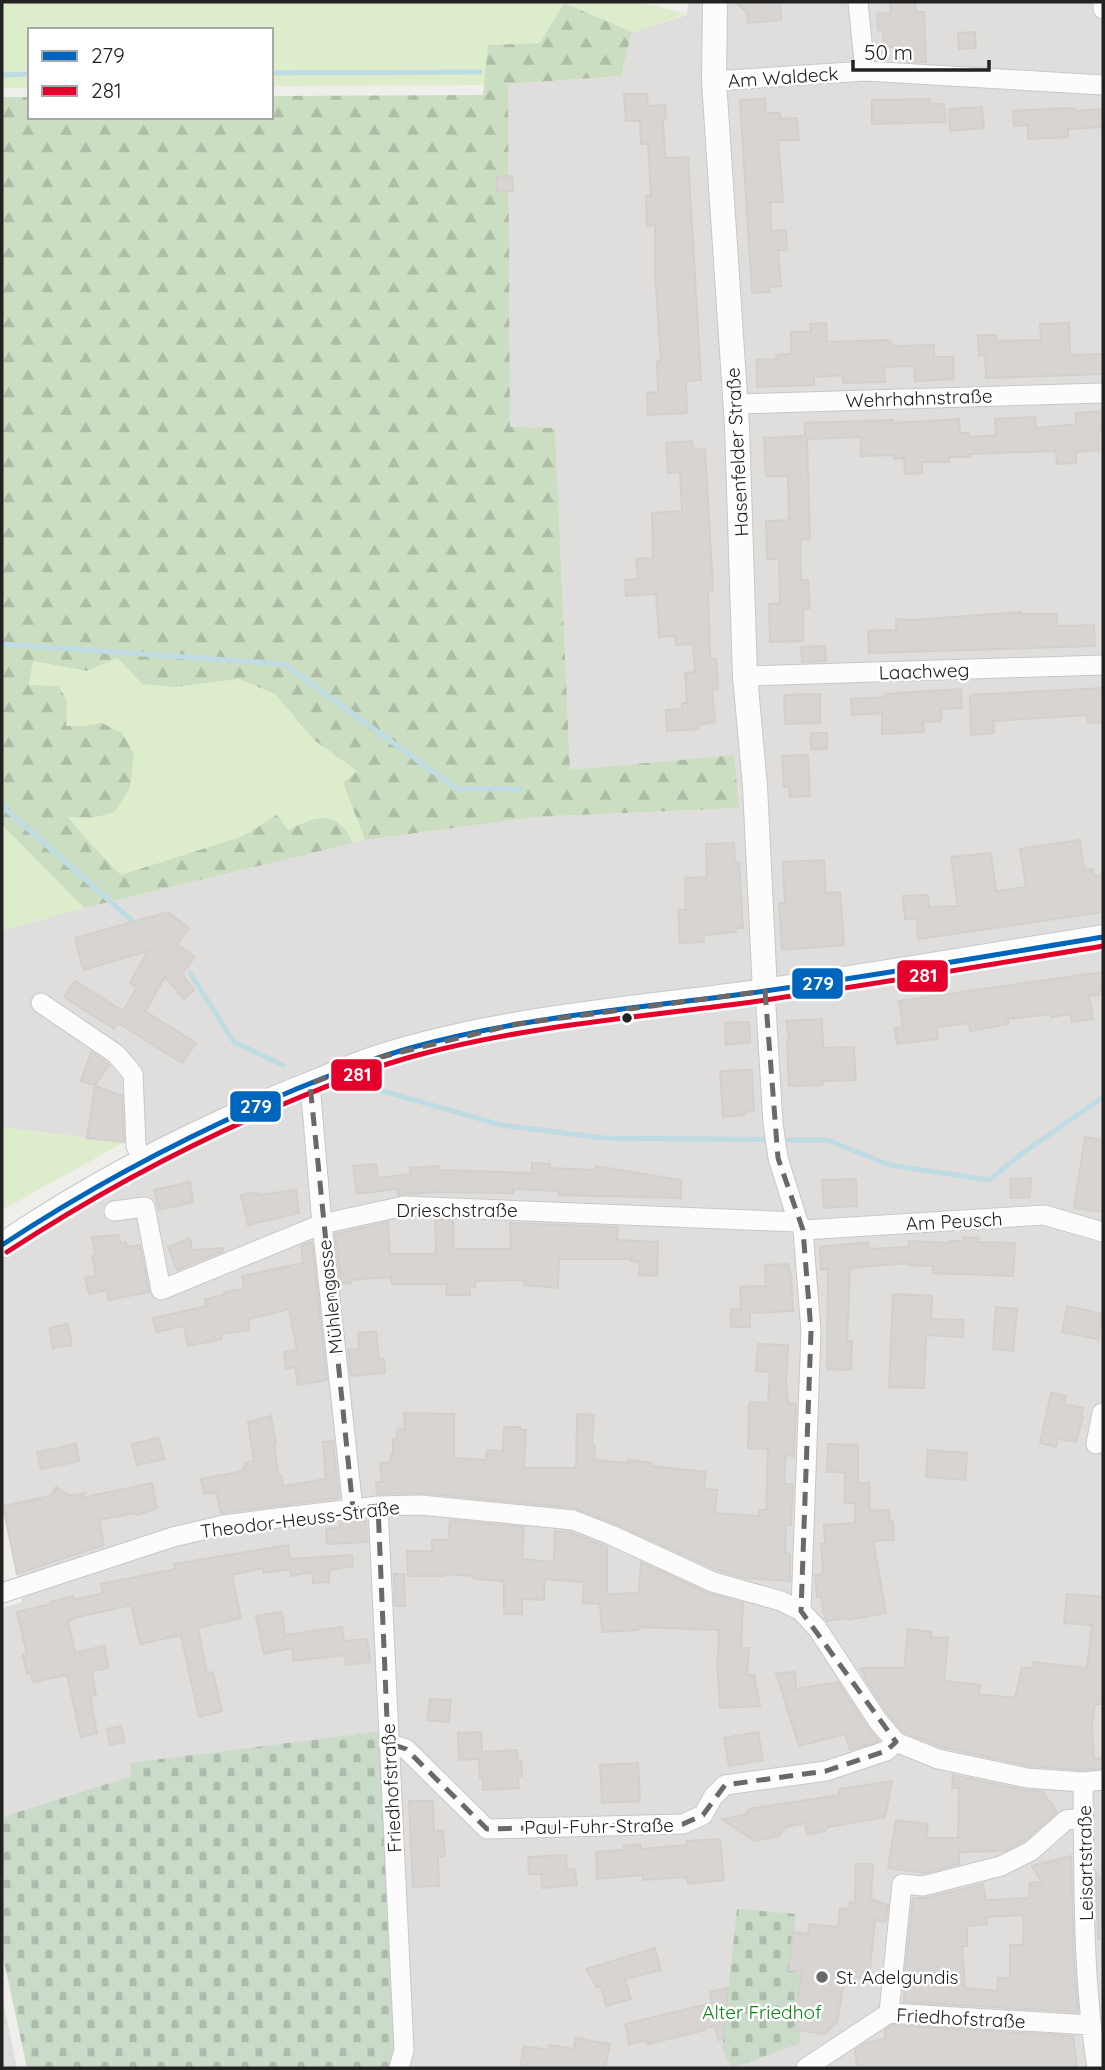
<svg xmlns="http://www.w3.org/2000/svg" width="1105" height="2070" font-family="Quicksand,sans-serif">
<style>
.residential{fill:#dfdedc}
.grass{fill:#ddeccb}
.forest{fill:url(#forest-firs)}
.cemetery{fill:url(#cemetery-stones)}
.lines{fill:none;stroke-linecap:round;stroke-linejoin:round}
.stream{stroke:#bfdbe3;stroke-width:5}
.building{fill:#d7d4d2;stroke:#d3d0cc;stroke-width:2;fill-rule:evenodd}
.minor-casing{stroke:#c9c8c7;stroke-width:21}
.tertiary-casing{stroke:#c9c8c7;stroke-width:26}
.minor{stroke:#fdfcfc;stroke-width:19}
.tertiary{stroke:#fdfcfc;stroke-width:24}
.bus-1-casing{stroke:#fff;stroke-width:10}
.bus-2-casing{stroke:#fff;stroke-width:10}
.bus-1{stroke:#0065bd;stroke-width:5}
.bus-2{stroke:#e4002b;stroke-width:5}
.marked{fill:none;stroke:#6a6968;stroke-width:5;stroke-dasharray:14 9;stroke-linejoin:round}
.bus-dot{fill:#222;stroke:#fff;stroke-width:2.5}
.poi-dot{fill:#6a6968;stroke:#fff;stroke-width:2.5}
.labels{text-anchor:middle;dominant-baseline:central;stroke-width:5;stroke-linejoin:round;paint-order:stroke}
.street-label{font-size:19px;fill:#222;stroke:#fff}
.poi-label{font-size:19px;fill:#222;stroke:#fff;text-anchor:start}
.park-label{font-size:19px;fill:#0c8416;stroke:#fff}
.line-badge{stroke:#fff;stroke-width:2.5}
.badge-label{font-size:19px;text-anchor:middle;font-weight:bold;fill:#fff}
</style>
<defs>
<pattern id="forest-firs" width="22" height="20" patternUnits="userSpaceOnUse" patternTransform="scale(1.75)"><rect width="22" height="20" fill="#cbdec1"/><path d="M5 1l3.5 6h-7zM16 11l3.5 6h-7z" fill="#aebea6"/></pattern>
<pattern id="cemetery-stones" width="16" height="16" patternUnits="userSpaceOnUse" patternTransform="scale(1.75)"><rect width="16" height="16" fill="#cadbca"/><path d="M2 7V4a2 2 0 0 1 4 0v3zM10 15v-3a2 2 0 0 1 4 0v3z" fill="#adbcad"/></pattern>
</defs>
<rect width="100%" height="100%" fill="#f0eeeb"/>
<path class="residential" d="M688,2H1103V2068H411L395,1796L393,1730L129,1763L133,1776L2,1817V1608L22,1602L2,1506V1259L39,1233L142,1173L133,1144L2,1127V930L84,908L365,840L534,817L739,808L733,755L570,771L555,429L510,428L508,84L621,76L632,32L687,15Z
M2,1996L17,2068H2Z"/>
<path class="grass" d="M2,2H640L687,14L632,32L564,4L540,43L488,45L484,85L271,86V30H30V88H2Z
M118,658L176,687L239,679L275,694L314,740L358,772L343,784L365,840L353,843C338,808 316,815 287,830L277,816L243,836L121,875L87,840L67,817L92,818L102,723L84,726H65L67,701L59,686H29L33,661L87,671Z
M2,825L84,908L2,930Z
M2,1127L123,1143L2,1210Z"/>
<path class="forest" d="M564,3L632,32L621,76L508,84L510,427L555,428L570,770L734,755L739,808L534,817L365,840L343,783L357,771L314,740L275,694L239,679L176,687L142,684L118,658L87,671L33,661L29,685L59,686L67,701L66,726H84L102,723L122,733L134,754L130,787L115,812L92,818L68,817L87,840L121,875L243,836L277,815L288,830C316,815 338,809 353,843L84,908L2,825V97H30V117H271V96L483,95L488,45L540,43Z"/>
<path class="cemetery" d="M382,1731L400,2052L392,2068H27L2,1952V1817L132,1776L129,1763Z
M737,1909L796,1914L789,1970L804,1972C798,1988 799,2027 801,2043L732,2068L722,2049Z"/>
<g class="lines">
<path class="stream" d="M271,73L480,72
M2,75L30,74
M2,644L284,664L457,789H521
M2,806L137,925
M190,973L234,1042L283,1065
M366,1086L501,1125L603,1138L827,1140L890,1165L989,1180L1020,1155L1103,1097"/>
</g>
<path class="building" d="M735,2H780L781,20L748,23L747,13Z
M890,2H915L916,12H924L926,62L903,61V56L893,47L884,48L883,30H878L877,14L891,13Z
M975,32L976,48L959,49L958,33Z
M624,94H647L648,106L665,105L666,119H663L665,158L688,157L701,380L686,381L687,413L648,415L647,393L658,392L657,362L661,361L655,275V225L647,226L646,196H651L648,144H641L640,121H626Z
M765,99L766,113H780L781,119L797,118L799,140H778L783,202H770L771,231L786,230L787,250H778L781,286L769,287L770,292L752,293L740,100Z
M930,99V104H944L946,122L872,124V100Z
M982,107L984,128L950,131L949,109Z
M1066,108L1075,109V111L1101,109L1103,127L1068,129V137L1028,139V125L1014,126L1013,111Z
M512,176L513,191L497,192L496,177Z
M826,323L827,342L887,340L894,346L934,345V357H953L954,379L915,381L914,366L884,367L885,382L843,383V375L828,376L814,377V385L757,387V360L777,359L776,355L791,354V332H811L810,324Z
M1069,323L1070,355L1103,354V374L986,378L985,355L979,356L978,335H996L997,341L1041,340L1040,324Z
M1103,411V432H1098L1099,450L1076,452V463L1057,464L1056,451L970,454V457H949V462H922V473L905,474L904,458L894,459V455L861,456V437L807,439L810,539H800L801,580H808L810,608L803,609V641L770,642L769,604L780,603L779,559H767L766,521L789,520L788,476H766L764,438L805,436V423L893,420V423L959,419L960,433H968L969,437L996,435L995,419L1035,417L1036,428L1076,424V413Z
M692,441L693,450L705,449L713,590L708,591L710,659H716L718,689L712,690L715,722L698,725V729L667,731L666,710L682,709V703H687L685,673L695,672L693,644L676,645L675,636L659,637L656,594L626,596L625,580L638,579L636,559L653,558L652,513L682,511L680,472L668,473L666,443Z
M1021,612V614H1056L1058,626L1094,625L1095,646L869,653L868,631L896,630V619L912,620Z
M825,646L826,661L802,662L801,647Z
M1103,688V722L1088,723V715L993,721L994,733L971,735L970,695Z
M961,689L962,708L941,709V721L923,722L924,732L882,734V713L852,715L851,699L885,697V694Z
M820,694V723L785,724L784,695Z
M811,733H827V749H811Z
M808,755L810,796L790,797L789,787H784L782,756Z
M1080,840L1084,870L1093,869L1094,876L1103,875V912L918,939L917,919H905L903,896L928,895L929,907L958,906L951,857L991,853L996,891L1026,887L1020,849Z
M734,843L735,862H739L743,928H736V932L704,935V942L680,943L678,910H686L685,878L707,877L706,844Z
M824,860L826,893L840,892L844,945L782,950L779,903H785L783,862Z
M168,912L189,928L177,944L195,957L182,974L194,990L184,999L165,977L145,1011L196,1043L182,1063L118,1023L114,1029L64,997L75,981L123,1011L137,987L130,983L148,951L83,970L75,938Z
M1103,972V990L1099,991V995L1089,996L1093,1019L1072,1022L1071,1014L1051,1017V1014L1008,1019V1024L970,1031L969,1023L936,1027L938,1039L897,1044L895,1028L903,1027L899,1001Z
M822,1019L823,1048L854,1047L856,1080L822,1081L823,1085L789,1086L787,1041L789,1039L786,1021Z
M749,1022L750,1042L726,1045L725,1023Z
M91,1052L109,1065L95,1085L81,1081Z
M752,1070L754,1111L744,1112V1115L723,1117L720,1071Z
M95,1086L122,1096L124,1142L87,1138Z
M1085,1137L1103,1140V1212L1074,1208Z
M532,1163L550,1164V1168L595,1170V1166L681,1180V1198L559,1195V1191L513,1189V1193L435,1192L398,1195V1189L357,1194L353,1166L376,1164L378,1178L411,1174L410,1168L439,1166V1170L532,1173Z
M1031,1178L1030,1197L1011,1198L1010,1179Z
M856,1179L857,1206L824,1208L822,1180Z
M190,1182L193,1202L159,1210L154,1190Z
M296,1190L299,1213L248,1225L241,1195L257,1192L258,1195Z
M435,1220H453V1249H511L510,1223L618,1227L617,1240L658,1242L657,1276L639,1275L640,1262L631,1261V1259H559L558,1288L524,1285L525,1280L475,1281V1287H470V1295H446L447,1284H392L391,1277L350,1280L351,1283L341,1284L335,1234L388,1222L390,1254H436Z
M118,1235L121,1244L126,1242L127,1247L140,1245L149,1292L108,1300L107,1290L89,1294L85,1278L96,1276L92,1256L95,1255L92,1237Z
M963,1237L979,1238L978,1242L1015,1243L1013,1276L933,1273V1266L908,1265V1263L850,1268L847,1341H852L851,1370L827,1369L828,1269L821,1270L820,1247L868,1242L869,1249L908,1247L909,1241L950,1243V1241H963Z
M190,1238L192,1250L223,1248V1251L177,1270L168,1247Z
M312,1242L327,1380L298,1385L295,1367L286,1369L284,1352L297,1350L289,1309L249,1319V1330L221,1334L222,1339L188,1346L184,1326L156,1332L153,1318L207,1306L205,1299L224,1295V1292L244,1289L242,1276L303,1263L301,1246Z
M788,1264L791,1276L793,1311L750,1313V1327H731V1309H741L740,1287L766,1286L765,1265Z
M893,1294L932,1296L931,1319L963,1320V1337L926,1335L924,1388L889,1387Z
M1067,1306L1103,1314L1098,1339L1062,1332Z
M996,1307L1017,1309L1013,1351L993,1349Z
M68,1324L72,1345L53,1348L49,1328Z
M376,1331L379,1359H384L385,1373L351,1376L348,1350L359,1349L358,1333Z
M758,1344L788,1345L786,1382L788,1403L796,1404L794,1456L786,1455L784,1484H793L791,1525H786L785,1553L790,1554V1581L744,1578L717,1570L616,1524L575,1508L422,1493L377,1494L376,1482H382L380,1463L390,1462L391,1454L393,1455V1439H396L398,1430L405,1429L404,1413L454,1414V1458L486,1460L487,1450L503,1451L504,1427H520V1430H526L524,1468H576L577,1414L594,1415L592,1446H595L594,1460L628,1463V1460L652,1463L651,1466L706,1472L704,1489L717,1490L715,1513L759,1516V1510H766L768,1449L748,1448L749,1406L750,1402L768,1403L770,1372L756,1371Z
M1051,1393L1066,1396L1064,1404L1083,1408L1081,1416L1083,1417L1076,1442L1058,1439L1056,1447L1040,1443Z
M271,1416L276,1444H274L278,1475H281L283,1486L326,1479L323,1442L333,1441L339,1498L221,1513L216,1492L204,1494L201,1479L244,1471L243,1468L246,1467L245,1463L254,1461L248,1422Z
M159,1438L164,1459L137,1465L132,1444Z
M76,1444L79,1461L41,1469L37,1452Z
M828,1444L858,1445V1483H869L870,1511L889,1510L890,1522H893L894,1540L873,1541L886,1613L847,1620L846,1618L827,1621L825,1618L821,1597H817L815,1575L823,1574L821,1544H825L824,1525L855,1523V1503H845V1472H827Z
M928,1450L967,1453L965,1480L926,1477Z
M152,1483L157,1508L138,1515L135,1513L99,1520L104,1545L17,1574L3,1506L51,1496L56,1487L70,1496L85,1493L81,1498Z
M366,1520L367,1542L327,1544L326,1529L340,1528V1523Z
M450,1520L524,1527L522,1559L554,1562L555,1531L570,1532L607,1547V1594L639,1593L641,1562L708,1593L743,1603L741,1648H749L747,1675H754L760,1706L720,1708L717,1657H718L719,1630L638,1627V1630L602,1632L600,1604L583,1603L584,1582L544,1579V1600L522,1599V1614H504V1581L474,1579V1576L444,1574V1576H408L407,1551H432V1540H448Z
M288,1545L290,1559L352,1555L353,1566L329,1570V1582L313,1583L312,1572L291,1576L290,1569L264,1573L263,1568L232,1575L241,1618L198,1628L207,1674L213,1672L222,1711L199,1717L181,1635L140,1644L131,1605L78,1617L68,1621L75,1653L104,1646L109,1668L92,1671L96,1695L90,1696L97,1733L81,1737L67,1675L33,1682L31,1673L27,1674L23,1655L27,1654L17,1612L52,1604L51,1602L73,1596L74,1600L103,1593L101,1584L175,1569L174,1564Z
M394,1574H404L405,1606H395Z
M1067,1594L1103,1597V1704H1095L1092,1723L1094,1759L1103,1758V1768L1083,1770L1029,1766L942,1747L903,1732L888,1714L864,1677H866L860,1668H904L908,1629L931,1632V1638L948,1637L944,1681L980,1685L979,1694L1015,1698L1022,1668H1032L1033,1662L1087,1668L1092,1625L1064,1623Z
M282,1612L285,1635L342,1627L344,1641L367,1639L370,1662L346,1665L345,1655L294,1661L292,1648L264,1654L256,1616Z
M795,1672L796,1689L838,1682L868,1728L879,1741L850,1750L845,1734L799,1746L776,1673Z
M430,1699L451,1700L449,1722L427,1720Z
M121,1726L125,1742L110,1745L107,1729Z
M481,1732L482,1752L517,1750V1762L521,1761L522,1776H518L519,1788L483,1790V1778H480L479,1759L459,1760L458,1733Z
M758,1732L763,1760L729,1766L724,1738Z
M638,1763L640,1801L602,1803L600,1765Z
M953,1775L1024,1790L1042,1791L1057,1812L1024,1841L1004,1851L959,1852V1864L925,1873L888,1868L896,1820L928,1824L926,1838H958L959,1788H952Z
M892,1781L885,1817L828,1827L825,1831L807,1834L805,1823L786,1827L779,1836L754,1841L722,1819L745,1815L749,1809L839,1795V1789Z
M409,1801H433L434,1832L443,1830L445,1856L438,1857L439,1886L413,1887Z
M720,1839L724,1880L688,1884L687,1877L643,1880V1875L597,1879L596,1852L624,1850V1846L640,1844L641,1849L687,1845V1841Z
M566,1855L567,1870L575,1869L577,1885L542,1888L541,1874H529L528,1857Z
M1071,1856L1074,1962L1078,2012L904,2002V1982L913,1898H926L983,1884L986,1900L1029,1898L1030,1883L1042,1882L1032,1866ZM1024,1915L1023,1945H1010V1978H998L997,1991L965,1988L962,1946H967V1926L987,1924V1917Z
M856,1864H873L871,1899L888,1905L886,1922L875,1919L869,1979L845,1976L837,2022L824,2034L792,2029L801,2021L796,2016L802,1971L789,1970L793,1932L808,1934L809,1924L838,1927L840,1908L849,1909L850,1902L855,1903Z
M1096,1872L1103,1882V1925H1099L1100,1939H1098Z
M655,1948L661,1970L625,1979L631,1999L606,2006L601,1986L597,1987L586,1969Z
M728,1988L723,2039L718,2040L715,2026L704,2028L705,2030L648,2044L647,2040L629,2044L625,2024L712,2003L710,1992Z
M892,2025L1073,2036L1077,2068H857L855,2050L866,2043L885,2039V2030Z
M576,2038L610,2044L605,2068H520L524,2046L548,2050L549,2045L574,2049Z"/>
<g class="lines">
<defs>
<path id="minor" d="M858,2L865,71
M1103,2V9
M714,81L865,71L1103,85
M735,404L1103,393
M745,676L1103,665
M765,991L773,1123L778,1158L798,1222L803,1230L811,1331L801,1611
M41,1003L116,1054L133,1074L136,1146L143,1161
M310,1084L322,1224L353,1509
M114,1211L145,1207L161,1290L322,1224L404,1206L798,1222
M803,1230L1044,1215L1103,1232
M1096,1444L1102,1413
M378,1506L404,2050L399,2068
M2,1593L173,1537L224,1525L269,1519L378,1506L421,1505L573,1520L611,1535L713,1582L781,1601L801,1611L817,1628L878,1721L896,1742L938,1759L1027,1778L1083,1782L1103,1780
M388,1743L406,1749L487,1829L683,1824L703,1815L713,1797L725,1785L826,1771L886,1751L896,1742
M1083,1782C1084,1877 1082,1974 1097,2068
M889,2013L902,1884L923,1886L1001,1866L1031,1851L1066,1820L1084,1818
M806,2068L889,2013L1090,2025"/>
<path id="tertiary" d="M715,2L714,81L737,426L745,676L755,786L765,991
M2,1245C98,1180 202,1127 310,1084C330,1076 350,1067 370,1060C487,1021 613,1011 736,995C858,978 981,957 1103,937"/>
</defs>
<use href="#minor" class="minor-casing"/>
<use href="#tertiary" class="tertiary-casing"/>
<use href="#minor" class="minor"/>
<use href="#tertiary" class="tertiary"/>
<defs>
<path id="bus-1" d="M2,1245C95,1184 192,1133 294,1090C334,1074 373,1058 414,1047C519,1018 628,1009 736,995C858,979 981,957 1103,937"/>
<path id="bus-2" d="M7,1252C99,1192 196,1140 298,1098C337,1082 376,1066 418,1055C522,1027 630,1018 737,1004C860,987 981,966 1103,946"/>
</defs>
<use href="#bus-1" class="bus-1-casing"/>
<use href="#bus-2" class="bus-2-casing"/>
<use href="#bus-1" class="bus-1"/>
<use href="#bus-2" class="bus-2"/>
</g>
<path class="marked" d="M765,991L778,1158L803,1230L811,1331L801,1611L896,1742L886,1751L826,1771L725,1785L703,1815L683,1824L487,1829L406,1749L388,1743L378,1506L353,1509L310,1084L369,1060L516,1024Z"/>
<circle class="bus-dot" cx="627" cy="1018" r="6"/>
<circle class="poi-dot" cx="822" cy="1977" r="7"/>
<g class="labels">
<g class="street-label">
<text transform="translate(783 77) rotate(-4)">Am Waldeck</text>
<text transform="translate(919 398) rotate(-2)">Wehrhahnstraße</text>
<text transform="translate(737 452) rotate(-93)">Hasenfelder Straße</text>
<text transform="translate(924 671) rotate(-2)">Laachweg</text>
<text x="457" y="1210">Drieschstraße</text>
<text transform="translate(954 1221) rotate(-3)">Am Peusch</text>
<text transform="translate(330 1297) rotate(-96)">Mühlengasse</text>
<text transform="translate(300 1519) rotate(-7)">Theodor-Heuss-Straße</text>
<text transform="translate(391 1788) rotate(-93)">Friedhofstraße</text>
<text transform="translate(599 1826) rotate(-1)">Paul-Fuhr-Straße</text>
<text transform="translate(1085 1863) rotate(-91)">Leisartstraße</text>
<text transform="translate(961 2018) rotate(3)">Friedhofstraße</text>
</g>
<g class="poi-label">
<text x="836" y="1977">St. Adelgundis</text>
</g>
<g class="park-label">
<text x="762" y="2012">Alter Friedhof</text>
</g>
</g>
<g class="line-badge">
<rect x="896" y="959" width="53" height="34" rx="7" fill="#e4002b"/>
<rect x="791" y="967" width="53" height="33" rx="7" fill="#0065bd"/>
<rect x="330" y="1058" width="53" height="34" rx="7" fill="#e4002b"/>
<rect x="229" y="1090" width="53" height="33" rx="7" fill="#0065bd"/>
</g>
<g class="badge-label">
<text x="923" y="982">281</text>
<text x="818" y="990">279</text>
<text x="357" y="1081">281</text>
<text x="256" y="1113">279</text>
</g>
<rect width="1105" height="2070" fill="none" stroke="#222222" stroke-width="7"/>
<rect x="28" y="28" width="245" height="91" fill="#ffffff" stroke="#a7a7a7" stroke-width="2"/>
<rect x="42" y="51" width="35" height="10" fill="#0065bd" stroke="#a7a7a7" stroke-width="2"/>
<text x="91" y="63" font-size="21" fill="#222222">279</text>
<rect x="42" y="86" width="35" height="10" fill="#e4002b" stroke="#a7a7a7" stroke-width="2"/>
<text x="91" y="98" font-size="21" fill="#222222">281</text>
<path d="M853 60v10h136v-10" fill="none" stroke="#222222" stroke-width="3.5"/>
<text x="864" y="60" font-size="21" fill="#222222" stroke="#ffffff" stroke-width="5" paint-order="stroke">50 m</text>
</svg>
